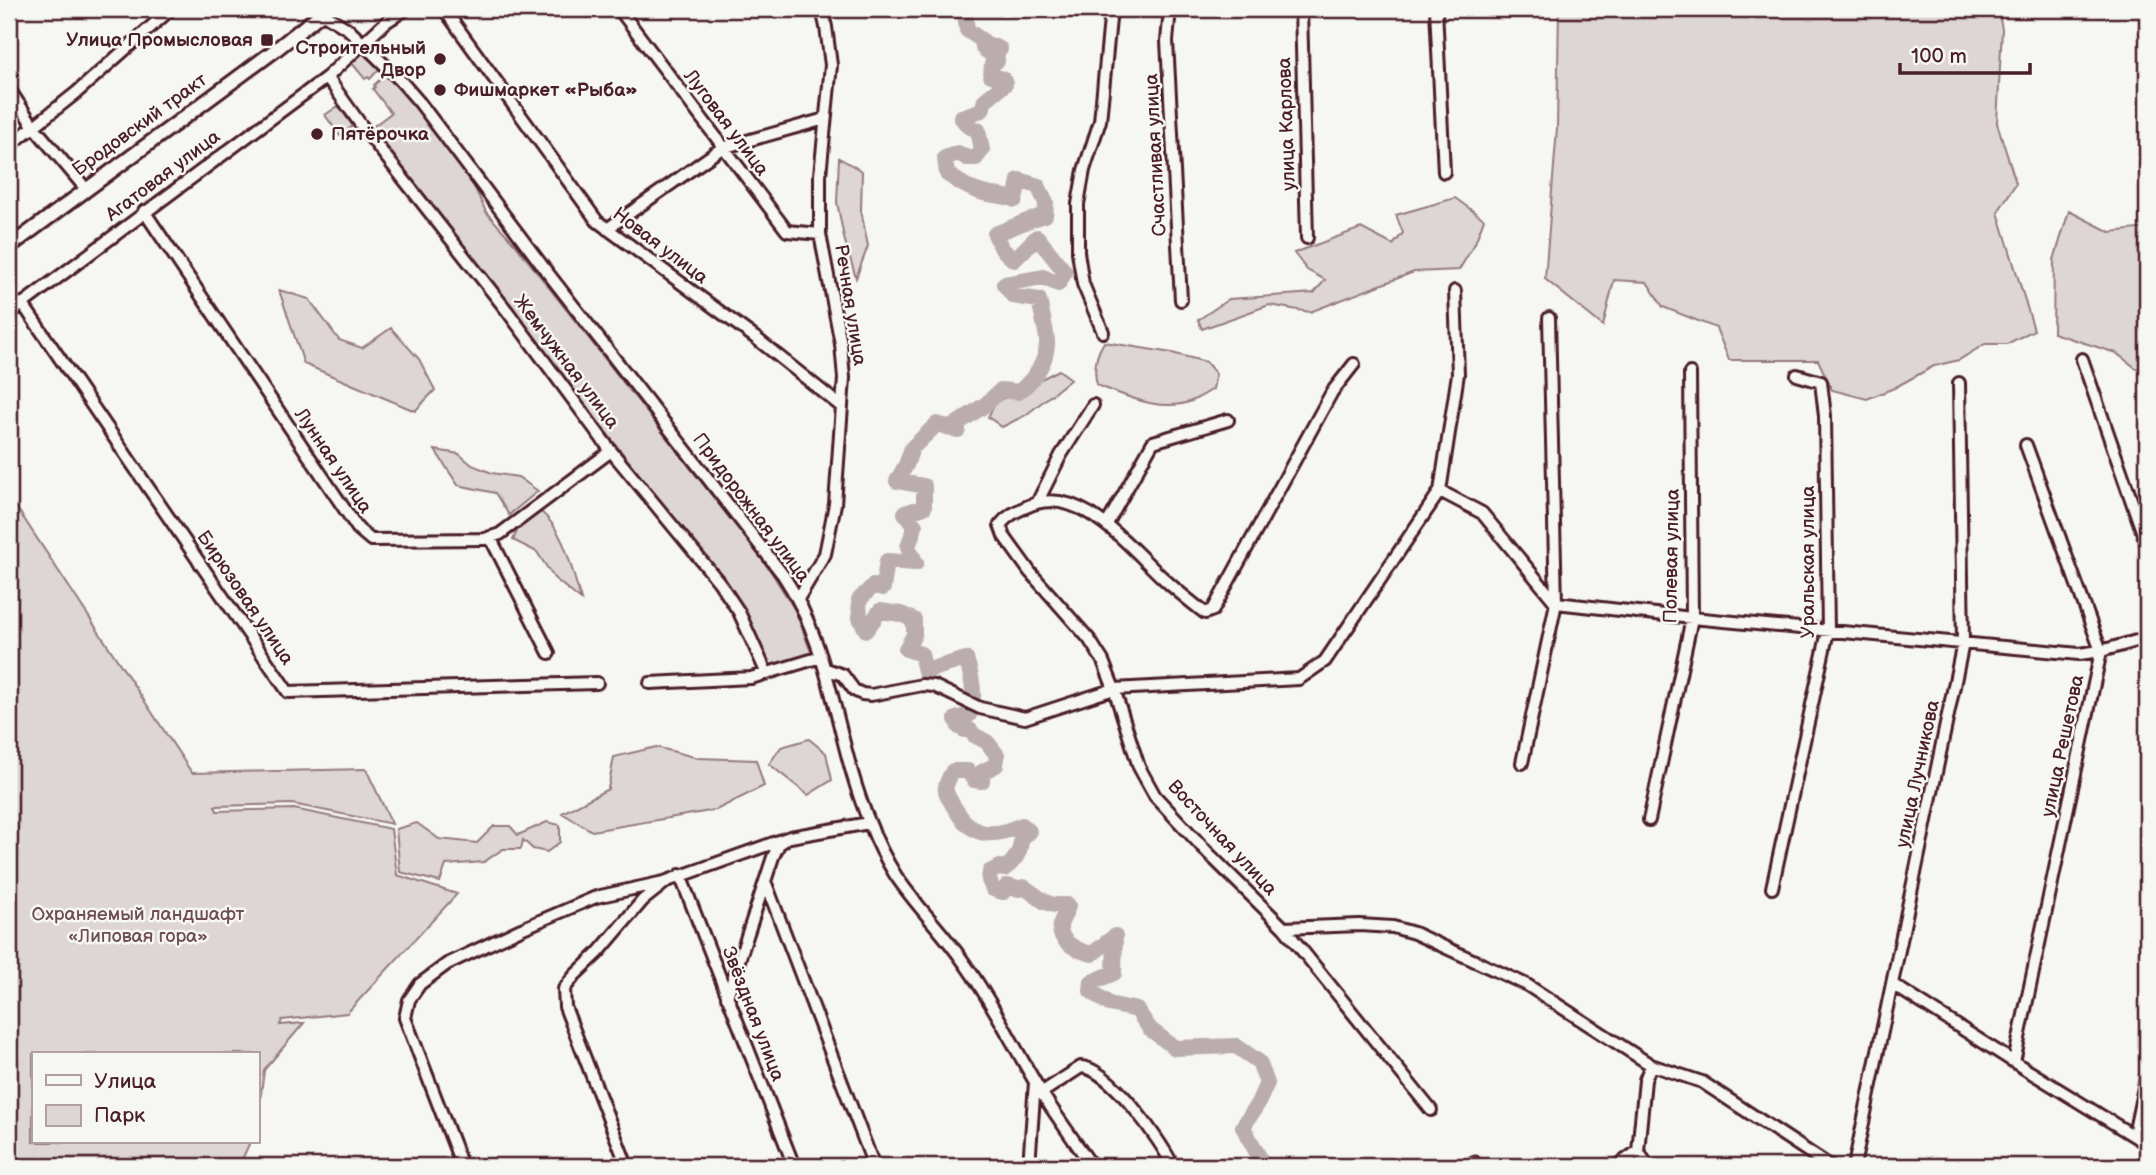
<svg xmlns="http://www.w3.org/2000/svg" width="2156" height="1175" font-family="'Balsamiq Sans',sans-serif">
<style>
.green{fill:#ddd6d5;stroke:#947a80;stroke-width:2}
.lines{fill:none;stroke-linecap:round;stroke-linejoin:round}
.river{stroke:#bbadae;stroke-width:16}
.minor-casing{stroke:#4a1f2b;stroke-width:16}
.major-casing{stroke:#4a1f2b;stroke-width:18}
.minor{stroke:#f6f6f2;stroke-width:10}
.major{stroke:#f6f6f2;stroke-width:12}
.poi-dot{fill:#4a1f2b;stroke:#f6f6f2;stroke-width:2.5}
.labels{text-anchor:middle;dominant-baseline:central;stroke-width:5;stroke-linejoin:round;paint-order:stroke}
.poi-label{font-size:19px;font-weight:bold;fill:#4a1f2b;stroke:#f6f6f2;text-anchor:end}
.street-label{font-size:19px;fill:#4a1f2b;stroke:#f6f6f2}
.park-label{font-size:19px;fill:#6f4d56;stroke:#f6f6f2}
</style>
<rect width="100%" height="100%" fill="#f6f6f2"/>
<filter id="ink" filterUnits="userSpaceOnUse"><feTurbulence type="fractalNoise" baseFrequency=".0143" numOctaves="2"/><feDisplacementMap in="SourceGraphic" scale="14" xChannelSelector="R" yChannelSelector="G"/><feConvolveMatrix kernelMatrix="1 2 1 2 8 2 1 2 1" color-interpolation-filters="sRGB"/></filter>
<g filter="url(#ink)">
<path class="green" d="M1559,9H1998L2002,29L1997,123L2016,183L1998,212L2034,330L2007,344H1985L1959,360L1934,366L1894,388L1867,399L1832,390L1818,360H1729L1716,328L1663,307L1647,282L1614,280L1603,326L1545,279L1557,128Z
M363,53L368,55L380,68L370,79L368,77L365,79L351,62L358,55Z
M385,75L410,99L472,182L486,212L514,243L768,567L795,610L812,655L770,669L709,564L397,164L371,128L391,113L373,89L375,87L374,85Z
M338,106L353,126L340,136L325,115Z
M839,158L862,171L861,211L868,246L856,278L844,238L837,202Z
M1455,198L1484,219L1475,243L1459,270L1414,272L1310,312L1269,305L1202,329L1198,320L1229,299L1314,293L1325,280L1307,270L1294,253L1361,228L1393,245L1403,233L1396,215Z
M2069,211L2110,232L2147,228V369L2136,368L2116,353L2053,333L2054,260Z
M279,290L309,299L339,340L362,348L391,328L419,359L435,390L415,411L304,364Z
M1104,342L1172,353L1206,362L1216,374L1213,389C1207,393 1200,397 1194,400C1163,414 1126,396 1097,385C1093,369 1095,356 1104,342Z
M1059,370L1071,379L1026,415L1002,427L988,417L996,402Z
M435,450L459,454L472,465L492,473L518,477L538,491L509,515L495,493L458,485Z
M9,496L192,773L366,769L392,824L292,804L215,806L217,811L294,809L391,829L397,875L457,894L347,1013L282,1020L280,1025L304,1023L264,1070L257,1125V1054H33V1142H250L239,1166H9Z
M540,511C565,530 572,571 581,600L554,578L537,552L513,540L520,524Z
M809,739L826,753L832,780L808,795L769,764L781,747Z
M656,747L698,758L756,760L764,786L716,810L592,831L562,813L608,789L614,757Z
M547,822L560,825V842L547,852L533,849L523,840L521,849H503L484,862L446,865L440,882L400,872L396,829L417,823L439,839L477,843L494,826H510L518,835Z"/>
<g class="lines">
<path class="river" d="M951,9L965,13L967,30L983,41V48L988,52L993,46L1000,49L996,54L997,61L992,64L991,75L1003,79L1005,84L985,100L982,110L961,117L968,126L978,130L982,150L976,158H967L958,153L945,158L947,174C959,182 973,192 988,194C998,196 1006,196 1015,200L1019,180L1038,186L1046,203L1045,215C1027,220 1012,228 995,234L1002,249L1014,260L1037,237L1065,272L1058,284L1043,277L1004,284L1013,296L1039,300C1041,310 1048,337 1047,344C1046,364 1033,380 1019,392L1001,390L985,405L958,423V430L937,424L912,448L906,465L897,481L924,486V507L905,513L915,526L908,547L916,563L887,561L883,588L873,586L859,600L860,618L866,630L880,611L901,614L914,620V635L906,649L921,654L925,671L966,659C972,676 977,697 969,715L956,719L959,727L964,730H970L974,735L987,742L997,755L996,765L982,772V781L974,780L968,771H953C941,790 945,792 956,810C973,838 993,838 1022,825L1029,831L1021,839C1021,852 1014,862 1004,869L1000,867L990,872L989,880L993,889L1003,892L1007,886L1019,889L1024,887L1045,902L1054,905H1068C1067,914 1061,918 1060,926C1059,943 1079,951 1092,954L1115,936L1114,973L1092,982L1091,991L1109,1004L1137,1010L1150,1029L1175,1048L1236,1046L1259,1062L1267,1083L1258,1103L1243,1127L1264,1166"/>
<defs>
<path id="minor" d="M315,9L348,29L400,80L420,103L544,268L783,575C834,651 835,742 870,824C877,842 886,860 896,876C917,907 944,933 965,964C994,1004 1015,1050 1041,1092C1057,1117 1075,1142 1092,1166
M444,9L597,221L757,339L842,407
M619,9L787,231L820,234
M1170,9L1167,41L1181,300
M1301,9L1307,238
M1436,9L1444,172
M327,77L361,125L508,312L611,451L719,582L739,612L767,674
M9,89L34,127L86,189
M9,146L76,93L171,9
M144,211L358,529L371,540L485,539L500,534L611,451
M607,229L722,148L825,119
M22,303L288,692L597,683
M9,314L327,77L386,22L406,9
M1103,332L1083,284L1078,252V204L1084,170L1100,121L1111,9
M2082,359L2147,545
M1354,364L1332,392L1213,610L1205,613C1191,602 1177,591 1164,579C1130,548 1078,481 1026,507C1015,512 1007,516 1000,525L1004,536L1030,572L1089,639L1103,661L1114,689L1139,767L1155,796L1209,854L1284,928L1431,1110
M1440,491L1482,513L1556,603L1692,618L2079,654L2101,651L2147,638
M1038,501L1061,455L1093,405
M1107,524L1153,442L1228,420
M490,537L549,653
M798,599L825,554L835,504L844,378L841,344L820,234V175L831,65L826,27L822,9
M826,669L843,675L854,690L862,694L871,695L922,685L934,686L980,708L1025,718L1114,689L1299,679L1325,661L1440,491L1458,374L1455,291
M650,683L751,678L821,657
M1522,763L1556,603L1549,318
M1649,820L1692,618L1690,373
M680,875L794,1166
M765,881L874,1166
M1772,888L1828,631L1825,416L1821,382L1797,375
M1284,928L1359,925L1393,927L1414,933L1527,985L1651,1065L1702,1082L1830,1166
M1892,984L2014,1062L2147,1144
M727,997L773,857L779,844L785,840
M2014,1062L2101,651L2026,445
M1041,1093L1081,1067C1110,1068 1161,1141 1173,1166
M2134,1135L2147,1073
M1474,1162L1477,1166
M462,1166L405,1018L409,1000L420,984L447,964L521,929L596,897L664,882
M627,1166L565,1007L564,989L575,975L598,953L643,900L667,881L790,837L869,823
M1029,1166L1035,1082
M1617,1166L1638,1151
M1648,1166L1638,1151L1645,1080L1651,1065
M1854,1166L1963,643L1959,383"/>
<path id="major" d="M9,247L274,51L327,9"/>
</defs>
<use href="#minor" class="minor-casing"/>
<use href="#major" class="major-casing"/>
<use href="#minor" class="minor"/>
<use href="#major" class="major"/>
</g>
</g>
<g class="poi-dot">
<rect x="260" y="33" width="14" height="14" rx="3.5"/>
<circle cx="440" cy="59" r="7"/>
<circle cx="440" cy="90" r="7"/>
<circle cx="317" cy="134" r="7"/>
</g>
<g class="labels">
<g class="poi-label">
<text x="253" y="40">Улица Промысловая</text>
<text x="426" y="48">Строительный<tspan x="426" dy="22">Двор</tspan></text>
<text x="454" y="90" text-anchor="start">Фишмаркет «Рыба»</text>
<text x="331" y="134" text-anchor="start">Пятёрочка</text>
</g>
<g class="street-label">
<text transform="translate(726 123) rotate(53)">Луговая улица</text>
<text transform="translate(1287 124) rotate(-92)">улица Карлова</text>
<text transform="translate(140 125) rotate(-36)">Бродовский тракт</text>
<text transform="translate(1156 155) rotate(-93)">Счастливая улица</text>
<text transform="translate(163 176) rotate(-37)">Агатовая улица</text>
<text transform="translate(660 246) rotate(37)">Новая улица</text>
<text transform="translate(850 305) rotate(81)">Речная улица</text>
<text transform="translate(566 362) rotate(53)">Жемчужная улица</text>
<text transform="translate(333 461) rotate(56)">Лунная улица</text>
<text transform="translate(751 508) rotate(53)">Придорожная улица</text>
<text transform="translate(1672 556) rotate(-89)">Полевая улица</text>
<text transform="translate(1808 562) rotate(-90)">Уральская улица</text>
<text transform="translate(245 598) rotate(56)">Бирюзовая улица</text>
<text transform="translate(2063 746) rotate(-78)">улица Решетова</text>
<text transform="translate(1918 774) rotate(-78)">улица Лучникова</text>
<text transform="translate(1222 838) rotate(47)">Восточная улица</text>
<text transform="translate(753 1014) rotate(69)">Звёздная улица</text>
</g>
<g class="park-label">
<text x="138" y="914">Охраняемый ландшафт<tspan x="138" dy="22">«Липовая гора»</tspan></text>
</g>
</g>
<rect width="2156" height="1175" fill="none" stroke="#f6f6f2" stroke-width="35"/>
<rect x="18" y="18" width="2121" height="1140" fill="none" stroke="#4a1f2b" stroke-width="2.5" filter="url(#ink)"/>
<rect x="32" y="1052" width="228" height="91" fill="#f6f6f2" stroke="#b1a0a2" stroke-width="2"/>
<rect x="46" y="1075" width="35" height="10" fill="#f6f6f2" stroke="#b1a0a2" stroke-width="2"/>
<text x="94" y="1088" font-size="21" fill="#4a1f2b">Улица</text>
<rect x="46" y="1105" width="35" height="21" fill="#ddd6d5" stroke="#b1a0a2" stroke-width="2"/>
<text x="94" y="1122" font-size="21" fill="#4a1f2b">Парк</text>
<path d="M1900 63v10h130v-10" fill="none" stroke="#4a1f2b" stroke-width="3.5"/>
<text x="1911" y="63" font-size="21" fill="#4a1f2b" stroke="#f6f6f2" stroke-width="5" paint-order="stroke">100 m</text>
</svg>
